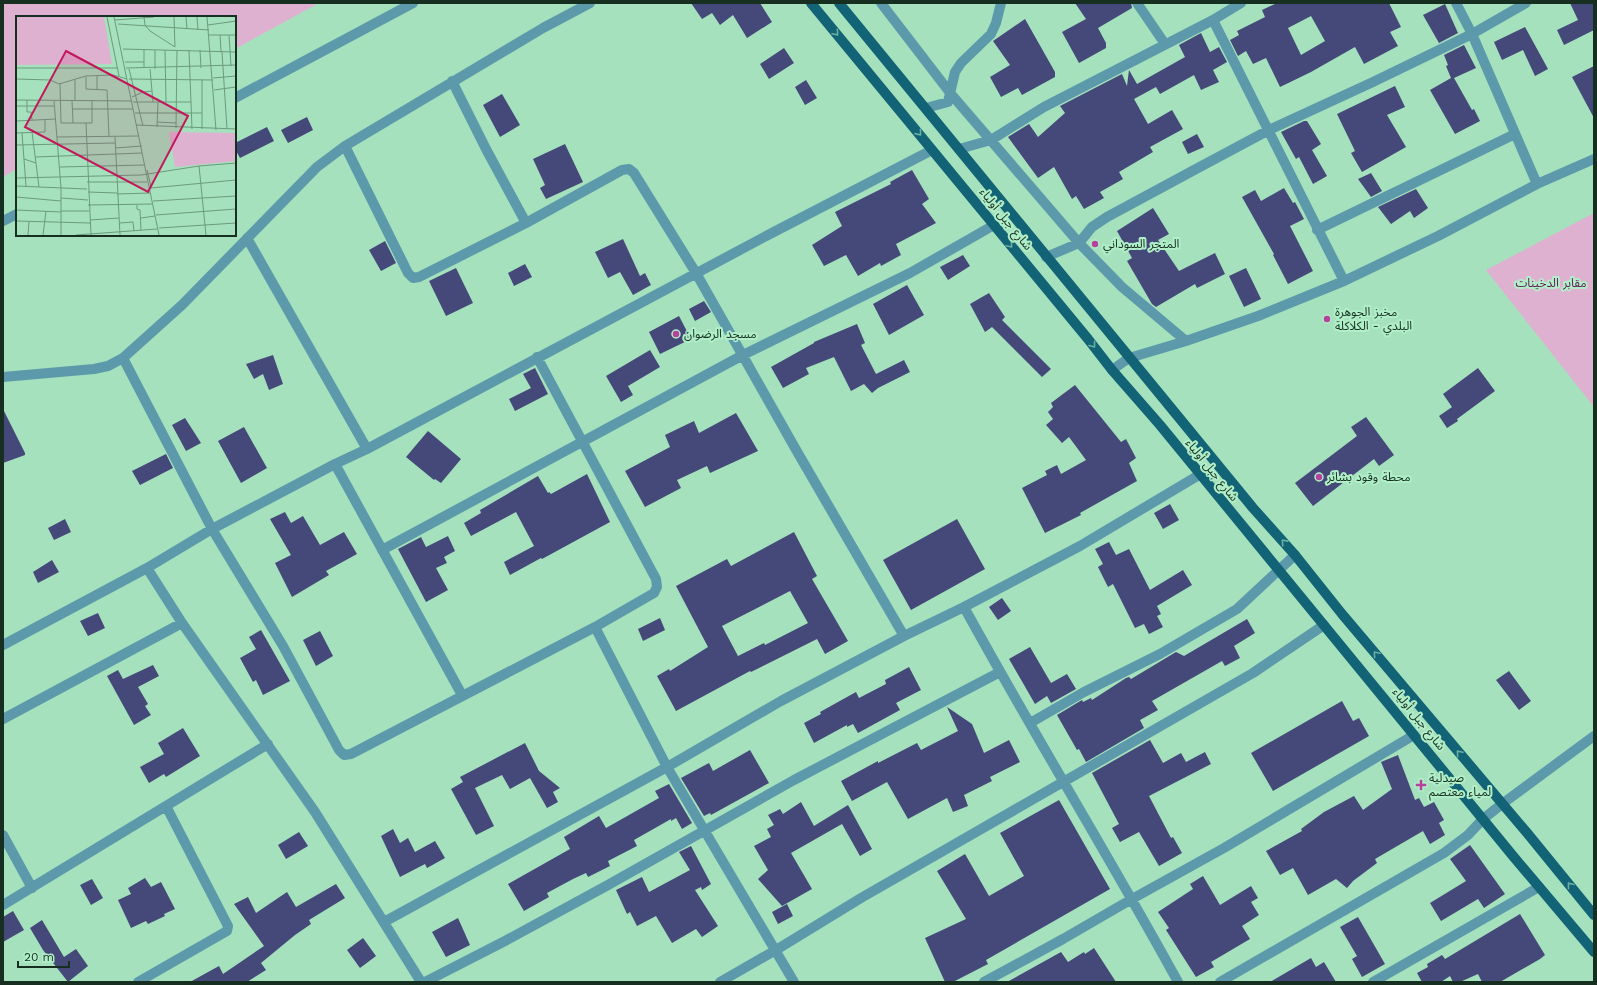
<svg xmlns="http://www.w3.org/2000/svg" width="1597" height="985" font-family="'Work Sans','Noto Sans Arabic',sans-serif">
<style>
.green{fill:#dfb1d1}
.building{fill:#44497a;fill-rule:evenodd}
.lines{fill:none;stroke-linecap:round;stroke-linejoin:round}
.minor{stroke:#5c9aab;stroke-width:10}
.major{stroke:#116375;stroke-width:10}
.oneway{stroke:#69b0a3}
.poi-dot{fill:#b5429c;stroke:#b1efc9;stroke-width:1.5}
.labels{text-anchor:middle;dominant-baseline:central;stroke-width:4;stroke-linejoin:round;paint-order:stroke}
.street-label{font-size:12px;fill:#162f21;stroke:#b1efc9}
.poi-label{font-size:12px;fill:#162f21;stroke:#b1efc9;text-anchor:start}
.park-label{font-size:12px;fill:#611a52;stroke:#b1efc9}
.inset-road{fill:none;stroke:#6c9a7e;stroke-width:1}
.view{fill:#c2185b;fill-opacity:0.15;stroke:#c2185b;stroke-width:2}
.inset-edge{fill:none;stroke:#162f21;stroke-width:2}
</style>
<rect width="100%" height="100%" fill="#a5e1bc"/>
<path class="green" d="M3,3H319L235,49V17H17V169L3,177Z
M1594,213V407L1486,270Z"/>
<path class="building" d="M691,3H760L772,22L747,38L733,15L720,25L712,13L702,19Z
M1075,3H1131L1132,8L1098,28L1106,43V48L1079,63L1062,32L1086,19Z
M1277,3H1389L1401,27L1390,32L1398,46L1364,64L1355,47L1311,72L1280,87L1266,58L1253,64L1246,51L1238,56L1230,40L1239,35L1237,31L1265,17L1262,10ZM1311,16L1325,41L1301,55L1288,28Z
M1570,3H1594V30L1564,45L1557,30L1578,20Z
M1445,4L1458,33L1439,43L1423,15Z
M1025,19L1055,72V77L1022,95L1018,88L1001,97L990,77L1010,65L993,41Z
M1525,27L1548,69L1535,76L1523,50L1502,60L1494,42Z
M1201,33L1210,52L1219,47L1227,62L1213,70L1219,82L1201,90L1194,75L1160,94L1156,87L1134,99L1148,124L1172,110L1183,129L1150,147L1153,152L1119,172L1123,179L1100,192L1104,198L1084,209L1076,196L1072,199L1054,167L1038,178L1008,137L1029,124L1038,137L1065,113L1060,106L1122,74L1127,86L1129,70L1137,84L1185,57L1179,45Z
M1464,45L1476,68L1454,78L1472,110L1474,109L1480,121L1455,134L1430,90L1451,78L1446,66L1448,65L1444,55Z
M784,48L794,63L769,79L760,64Z
M1594,66V118L1572,77Z
M806,80L817,98L805,105L795,87Z
M1395,86L1405,107L1387,115L1406,147L1362,172L1351,153L1355,151L1337,114Z
M502,94L520,125L500,137L483,105Z
M307,117L313,130L288,143L281,130Z
M1304,121H1307L1321,144L1312,150L1327,176L1313,184L1299,157L1296,159L1281,132Z
M267,127L274,141L240,158L235,149V143Z
M1197,134L1204,147L1188,154L1182,142Z
M565,144L583,182L546,199L540,188L545,185L533,159Z
M912,170L929,199L922,204L936,223L896,244L901,255L881,266L880,263L858,276L846,255L824,266L812,245L842,226L835,212L891,184L890,182Z
M1371,173L1382,191L1371,197L1358,179Z
M1284,188L1293,203L1295,202L1304,219L1290,226L1313,271L1288,284L1273,255L1274,254L1242,197L1255,190L1261,201Z
M1416,189L1428,208L1414,218L1410,211L1391,224L1378,207Z
M1153,208L1169,234L1158,240L1179,271L1215,253L1225,274L1197,288L1195,284L1156,307L1152,304L1127,261L1132,258L1117,231Z
M623,239L640,276L645,273L651,285L633,295L620,272L608,278L595,252Z
M385,241L396,263L381,271L369,250Z
M963,255L970,266L948,280L940,267Z
M525,264L532,277L514,286L508,273Z
M456,268L473,303L446,316L429,281Z
M1246,268L1261,299L1244,307L1229,276Z
M907,285L924,315L889,335L873,304Z
M989,293L1005,317L1002,320L1051,369L1042,377L992,327L985,332L970,304Z
M704,301L711,312L695,321L689,309Z
M679,316L691,339L660,354L649,332Z
M857,324L865,343L861,345L876,374L904,360L910,372L878,388L872,393L864,384L851,391L834,357L806,368L809,374L783,388L771,367L814,343V342Z
M650,350L660,367L628,386L633,395L621,402L606,376Z
M273,355L283,384L269,390L263,374L254,379L246,364Z
M535,368L548,394L515,411L509,399L531,388L523,374Z
M1478,368L1495,391L1457,419L1458,421L1447,428L1439,416L1452,407L1443,394Z
M1075,385L1121,442L1126,439L1136,458L1129,463L1137,481L1080,513L1081,515L1045,533L1022,488L1047,475L1045,471L1057,465L1061,474L1086,460L1069,437L1062,443L1046,425L1053,419L1048,412L1053,407L1051,403Z
M3,409L25,453V455L3,463Z
M736,413L758,451L710,473L707,466L677,480L681,488L645,507L625,471L670,447L665,435L694,421L699,433Z
M1366,417L1394,455L1379,466L1374,459L1313,506L1295,483L1357,436L1351,427Z
M185,418L201,443L186,451L172,425Z
M244,427L267,468L241,483L218,441Z
M428,431L461,459L441,483L435,479L434,480L406,457Z
M166,454L173,468L140,485L132,471Z
M587,474L610,522L542,559L541,558L510,575L504,562L534,546L516,512L471,536L464,523L481,513L480,510L538,476L548,493L549,492L551,494Z
M1170,504L1179,520L1163,529L1154,513Z
M285,512L291,523L303,516L320,545L344,532L357,554L326,571L329,575L292,597L275,563L291,555L270,519Z
M65,519L71,532L54,540L48,528Z
M957,519L985,569L911,610L883,560Z
M794,532L817,576L812,579L848,641L825,654L817,639L751,672L750,671L676,711L657,676L669,669L670,671L708,647L676,586L727,559L731,566ZM790,591L808,623L765,645L764,643L738,656L722,626Z
M448,536L455,551L444,557L447,563L436,568L448,590L426,602L398,549L421,537L426,547Z
M1109,542L1116,555L1129,549L1150,590L1183,570L1192,585L1157,606L1161,614L1157,616L1163,627L1149,634L1144,624L1135,628L1113,584L1108,587L1098,567L1103,564L1095,549Z
M52,560L59,572L38,583L33,572Z
M1002,598L1011,611L998,620L989,607Z
M98,613L105,628L88,636L80,621Z
M660,618L665,630L643,641L638,629Z
M1247,619L1255,633L1234,646L1240,658L1225,666L1222,661L1152,701L1158,710L1140,720L1144,728L1086,762L1079,749L1077,750L1057,715L1082,700L1083,702L1091,698L1092,700L1126,678L1129,677L1131,679L1176,652L1184,656Z
M261,630L290,681L263,695L256,680L253,682L240,658L256,649L249,637Z
M320,631L333,656L316,666L303,640Z
M1030,647L1051,683L1067,674L1076,689L1051,703L1047,696L1035,704L1009,659Z
M153,665L159,676L138,687L148,704L145,706L151,715L134,725L107,676L118,670L123,679Z
M909,667L921,690L896,703L900,710L858,733L853,724L847,727V725L814,743L804,723L821,714L820,712L856,692L859,698L886,684L885,680Z
M1509,671L1531,701L1519,710L1496,680Z
M1342,701L1353,721L1359,718L1369,736L1273,791L1251,753Z
M947,707L972,724L984,753L1009,740L1020,762L990,777L992,781L964,795L968,806L953,812L947,798L908,819L887,782L852,801L841,781L878,761V763L917,743L921,750L958,731Z
M183,728L200,756L166,777L164,774L149,783L140,767L164,754L158,743Z
M1150,740L1163,763L1181,753L1186,762L1205,752L1211,764L1149,796L1171,838L1173,837L1182,853L1159,866L1139,832L1120,842L1112,828L1119,824L1092,773Z
M525,743L539,771L560,788L553,792L558,802L547,808L530,778L510,789L502,775L475,788L494,826L476,835L451,789L463,782L460,777Z
M750,750L769,783L711,815L710,813L704,816L681,778L709,763L713,771Z
M1398,755L1415,800L1419,798L1424,807L1434,802L1444,820L1439,823L1445,835L1430,844L1423,831L1375,859L1377,863L1353,881L1347,888L1336,879L1308,895L1293,868L1280,875L1266,851L1302,831L1301,829L1324,812L1354,796L1363,810L1392,789L1381,762Z
M669,784L692,823L682,829L676,818L671,821V819L634,840L637,846L608,861L610,866L588,877L586,873L573,879L547,893L549,897L524,911L508,884L570,849L564,837L599,816L606,828L659,798L655,791Z
M1059,800L1110,889L986,960L988,964L953,982H945L925,938L966,919L937,871L965,854L989,896L1024,876L1000,833Z
M801,802L814,826L848,805L872,849L860,856L842,824L791,853L812,889L782,906L758,879L768,870L754,846L771,837L767,829L774,825L768,815L780,809L783,814Z
M393,829L400,843L408,838L415,852L435,841L445,858L427,868L425,864L400,877L381,836Z
M299,832L308,846L286,859L278,845Z
M1470,845L1505,894L1484,908L1478,899L1441,921L1430,903L1466,881L1450,859Z
M691,846L711,884L702,890L701,887L695,890L718,926L702,937L696,929L672,943L656,916L637,926L630,912L627,914L616,890L642,877L649,892L690,870L679,852Z
M1203,876L1220,905L1251,886L1258,898L1251,902L1259,915L1242,926L1250,939L1211,962L1214,967L1196,977L1166,930L1169,928L1158,912L1193,889L1190,884Z
M145,878L151,887L161,882L175,909L164,914L165,916L148,924L146,921L131,928L118,900L131,894L128,888Z
M92,879L103,898L91,905L80,885Z
M336,884L345,898L309,920L311,924L295,935L261,963L266,970L247,982H190L219,966L223,974L264,946L234,904L248,897L256,913L287,892L296,907Z
M787,904L793,916L778,924L772,912Z
M13,911L24,930L3,942V917Z
M1520,914L1545,955L1540,959L1500,982H1482L1478,974L1460,982H1453L1450,976L1441,982H1422L1417,973L1428,967L1427,964L1442,955L1445,959Z
M1358,917L1385,964L1362,977L1352,959L1357,956L1340,927Z
M458,918L470,945L446,957L432,932Z
M42,920L64,957L76,949L88,966L68,982L43,950L30,928Z
M363,938L376,956L360,968L347,950Z
M1094,948L1116,982H1007L1061,952L1068,962L1084,952L1085,954Z
M1311,958L1316,967L1324,962L1336,982H1270Z"/>
<g class="lines">
<path class="minor" d="M881,3L951,94L1079,243L1122,287L1186,341
M1137,3L1165,44
M1456,3L1472,34L1537,184
M1213,20L1344,281
M452,81L486,149L526,223
M235,98L413,3
M926,108L948,102L955,72L961,63L991,34L996,23L1001,3
M345,146L408,273L413,278L419,277L526,223L622,170L629,169L634,173L696,273L795,448L904,636
M959,149L991,140L1044,107L1213,20L1241,3
M3,221L17,214
M1317,230L1515,134
M247,238L367,449
M1046,257L1079,243L1092,227L1107,217L1196,169L1269,130L1373,82L1472,34L1526,3
M123,358L212,529L283,646L339,750L344,755L351,754L595,627L654,593L657,587L656,579L537,357
M1112,370L1129,358L1186,341L1258,316L1344,281L1438,236L1537,184L1594,159
M3,377L94,369L108,366L123,358L182,305L317,167L345,146L543,28L590,3
M335,464L462,695
M382,550L743,355L910,273L994,225
M147,568L182,623L315,812L421,982
M964,607C1033,733 1109,856 1178,982
M595,627L667,767L794,982
M3,645L147,568L212,529L335,464L367,449L768,235L932,150
M3,719L182,623
M1030,723L1084,692L1160,654L1237,609L1295,555
M3,835L32,888
M3,905L268,744
M384,922L667,767L781,701L904,636L964,607L1080,546L1199,475
M138,982L227,931L228,926L166,806
M425,982L505,941L608,885L794,780L1000,672
M720,982L776,950L861,898L1253,673L1324,625
M984,982L1063,939L1132,899L1224,848L1414,735
M1220,982L1444,853L1468,835L1483,819L1502,804L1594,736
M1373,982L1539,887"/>
<path class="major" d="M811,3L1088,339L1112,370L1160,425L1513,856L1594,952
M839,3L1176,414L1253,508L1295,555L1342,614L1528,834L1594,915"/>
</g>
<defs><path id="oneway-chevron" d="M-2-3.5L2.5 0L-2 3.5" fill="none" stroke-width="1.6" stroke-linecap="round" stroke-linejoin="round"/></defs>
<g class="oneway">
<use href="#oneway-chevron" transform="translate(836 33) rotate(50)"/>
<use href="#oneway-chevron" transform="translate(919 133) rotate(51)"/>
<use href="#oneway-chevron" transform="translate(1010 245) rotate(50)"/>
<use href="#oneway-chevron" transform="translate(1093 345) rotate(52)"/>
<use href="#oneway-chevron" transform="translate(1284 542) rotate(-132)"/>
<use href="#oneway-chevron" transform="translate(1376 654) rotate(-130)"/>
<use href="#oneway-chevron" transform="translate(1459 753) rotate(-131)"/>
<use href="#oneway-chevron" transform="translate(1570 885) rotate(-128)"/>
</g>
<g class="poi-dot">
<circle cx="1095" cy="244" r="4"/>
<circle cx="1327" cy="319" r="4"/>
<circle cx="676" cy="334" r="4"/>
<circle cx="1319" cy="477" r="4"/>
<path d="M1419 779h4v4h4v4h-4v4h-4v-4h-4v-4h4z"/>
</g>
<g class="labels">
<g class="street-label">
<text transform="translate(1006 219) rotate(51)">شارع جبل أولياء</text>
<text transform="translate(1212 470) rotate(51)">شارع جبل أولياء</text>
<text transform="translate(1419 719) rotate(51)">شارع جبل أولياء</text>
</g>
<g class="poi-label">
<text x="1103" y="244">المتجر السوداني</text>
<text x="1335" y="312">مخبز الجوهرة<tspan x="1335" dy="14">البلدي - الكلاكلة</tspan></text>
<text x="684" y="334">مسجد الرضوان</text>
<text x="1327" y="477">محطة وقود بشائر</text>
<text x="1429" y="778">صيدلية<tspan x="1429" dy="14">لمياء معتصم</tspan></text>
</g>
<g class="park-label">
<text x="1551" y="283">مقابر الدخينات</text>
</g>
</g>
<g transform="translate(16 16)">
<rect width="220" height="220" fill="#a5e1bc"/>
<path d="M0,1H88L96,48L0,49ZM153,116L220,117V145L159,151Z" fill="#dfb1d1"/>
<path class="inset-road" d="M91,1L103,60M98,1L143,219M128,1L129,9L134,15L159,31M158,1L159,31M170,1L171,13M181,1L182,14M191,1L200,114M99,4L138,1M102,8L193,14M192,9L220,5M193,19H220M204,19L205,35M213,19L215,50M107,33L220,36M149,34L150,86M173,34L176,113M184,34L185,52M206,36L211,113M109,46H128M0,52H101M110,52L220,49M128,52V34M113,53L127,110M134,53L137,86M139,53V34M70,61V73L91,74L93,121M197,62L220,60M0,63L34,64L43,68L70,60L97,59L111,63M113,63L197,64M59,64V84M186,64V113M44,68L45,107H76V84M81,74V60M198,74L220,71M116,81L127,76L136,75M0,84L115,85M11,84V96H15L16,104M56,84L57,107M38,85L45,172V219M117,86H175M0,90H38M56,93H117M119,97H186M0,105L40,103M141,106L160,107M70,107L75,219M120,109L220,113M141,111L142,86M160,112L161,34M16,116L23,171M0,117L29,116V104M6,117L10,170M41,121L122,120M99,121L104,219M0,129L99,127M99,132L126,130M19,141L126,137M8,143L20,147M183,150L190,219M44,151L128,149M131,154L135,171M0,162L125,159L183,150L220,147M71,166H131M0,170L71,173M135,172L220,164M72,176L101,177M101,178L134,177M0,181L45,185M45,182L72,184M137,185L220,180M72,189L136,188M121,189V193L124,194L125,214M0,194L45,196M45,195H73M140,199L220,193M125,202L139,200M74,204L103,202M0,205L74,207M104,207L117,206L118,215M143,212L220,207M12,219L13,206M27,219L30,195M60,219L141,213"/>
<path class="view" d="M50,35L172,100L132,176L9,111Z"/>
<rect width="220" height="220" class="inset-edge"/>
</g>
<rect width="1597" height="985" fill="none" stroke="#162f21" stroke-width="8"/>
<path d="M18 961v6h51v-6" fill="none" stroke="#162f21" stroke-width="2"/>
<text x="24" y="961" font-size="12" fill="#162f21" stroke="#b1efc9" stroke-width="3" paint-order="stroke">20 m</text>
</svg>
